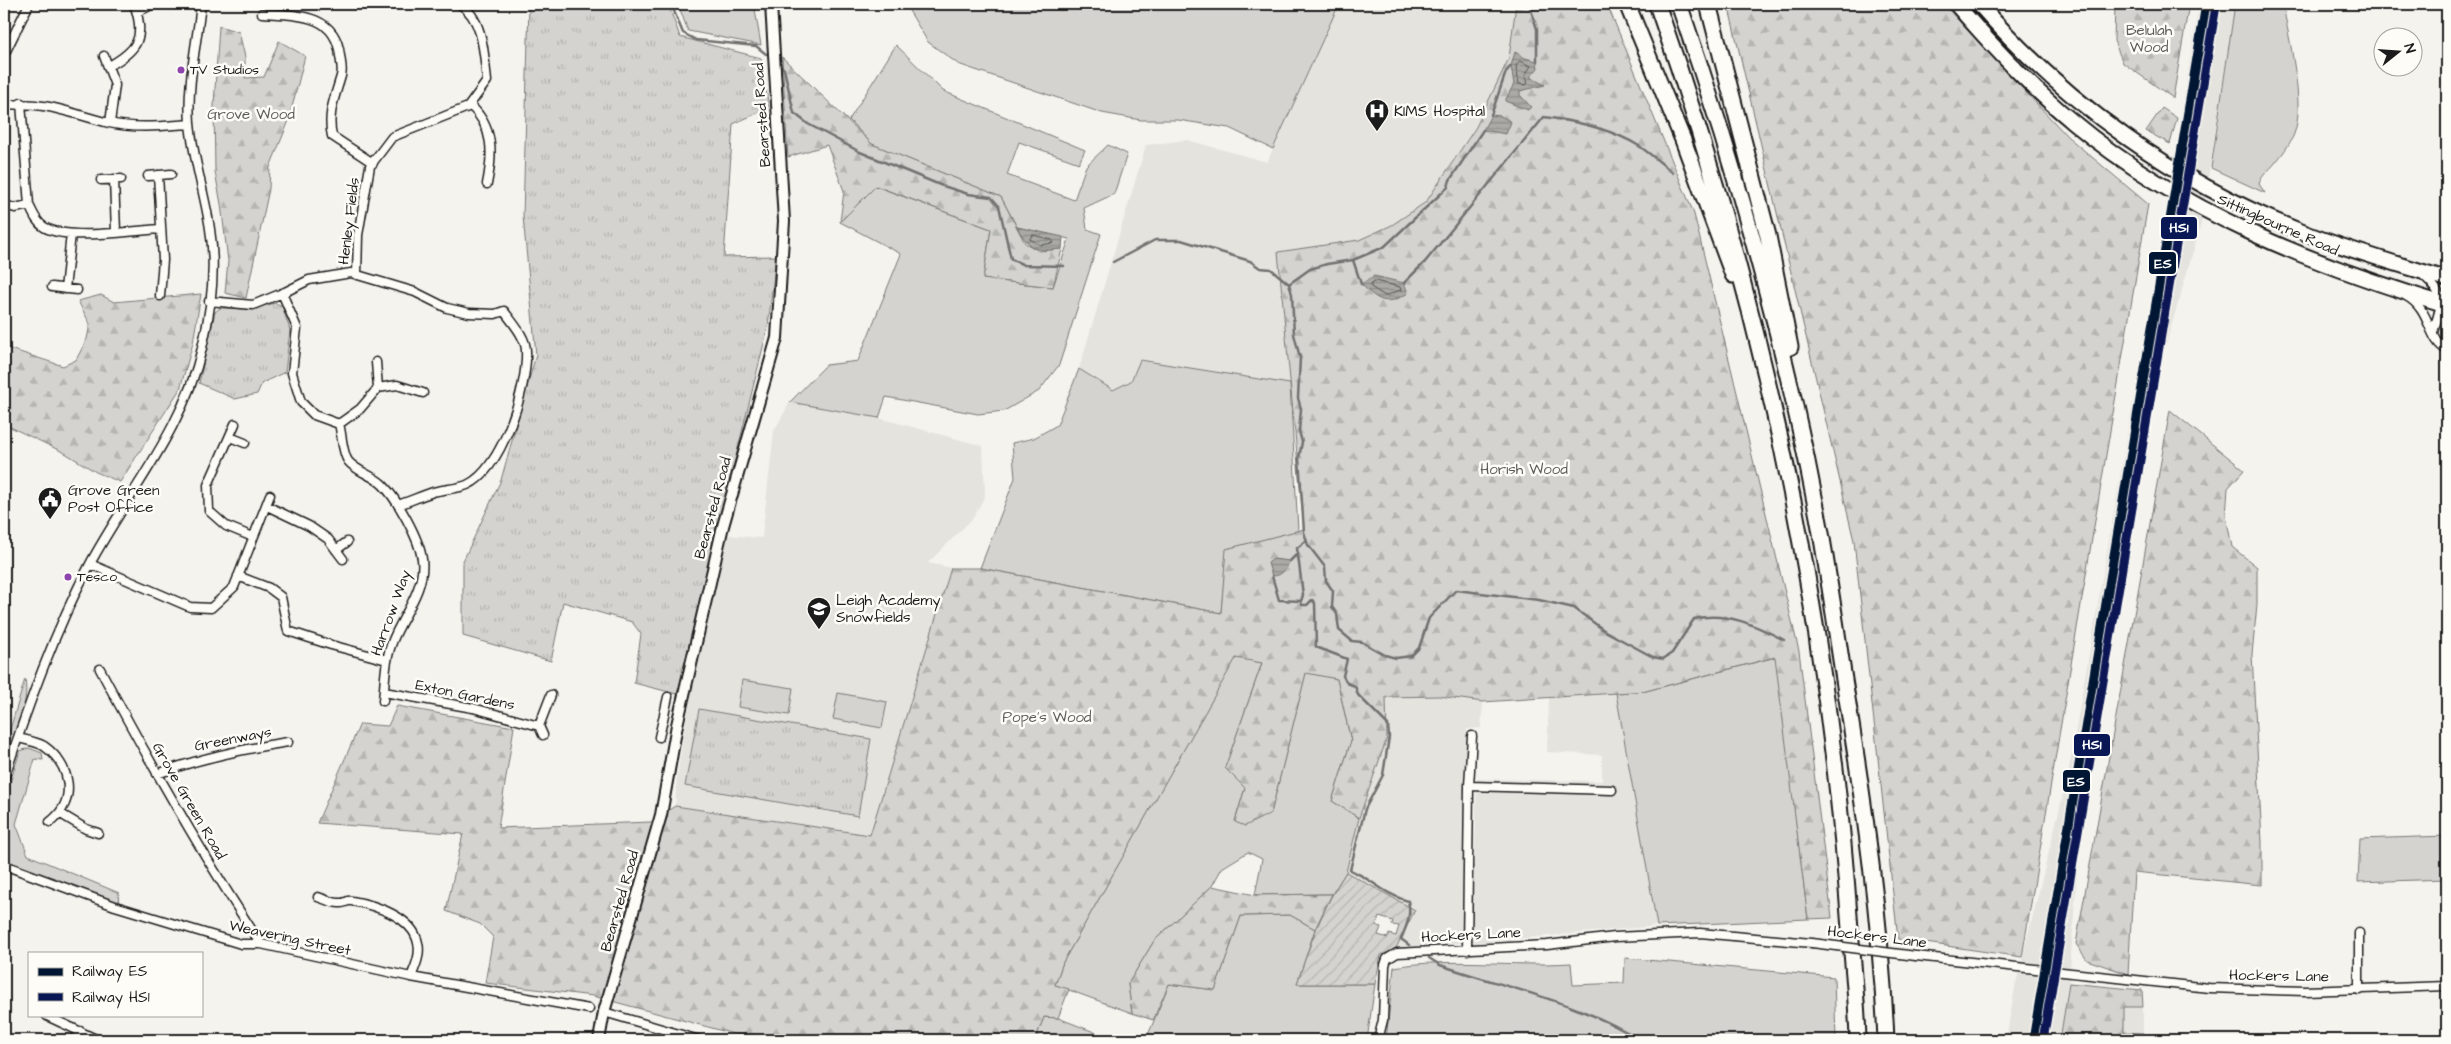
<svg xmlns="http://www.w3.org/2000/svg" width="2451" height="1044" font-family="'Architects Daughter',sans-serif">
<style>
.built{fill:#e4e3de}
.grass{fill:#d4d3cf;stroke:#787876}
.forest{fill:url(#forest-firs);stroke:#787876}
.park{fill:url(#park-tufts);stroke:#787876}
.garden{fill:url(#garden-furrows);stroke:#787876;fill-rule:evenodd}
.water{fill:url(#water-rules);stroke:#72716f}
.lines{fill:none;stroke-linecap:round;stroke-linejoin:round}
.shore{stroke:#555553;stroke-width:1}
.stream{stroke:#72716f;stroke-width:2.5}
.minor-casing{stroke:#1c1c1c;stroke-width:11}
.tertiary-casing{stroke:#1c1c1c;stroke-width:14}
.trunk-casing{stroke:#1c1c1c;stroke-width:18}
.motorway-casing{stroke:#1c1c1c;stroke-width:19}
.minor{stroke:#fdfcf7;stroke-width:8}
.tertiary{stroke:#fdfcf7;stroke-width:10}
.trunk{stroke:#fdfcf7;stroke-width:14}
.motorway{stroke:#fdfcf7;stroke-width:15}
.minor-bridge-casing{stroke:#1c1c1c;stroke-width:11;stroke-linecap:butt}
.minor-bridge{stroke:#fdfcf7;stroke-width:8}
.rail-1-casing{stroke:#fdfcf7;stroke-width:12}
.rail-2-casing{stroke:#fdfcf7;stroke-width:12}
.rail-1{stroke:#011633;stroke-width:9}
.rail-2{stroke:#091855;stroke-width:9}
.bus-dot{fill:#8e44ad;stroke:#fdfcf7;stroke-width:2}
.labels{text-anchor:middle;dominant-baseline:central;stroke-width:5;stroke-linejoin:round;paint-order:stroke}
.bus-label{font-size:14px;fill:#1c1c1c;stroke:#fdfcf7;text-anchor:start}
.park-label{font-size:15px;fill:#5c5c5b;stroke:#fdfcf7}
.poi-label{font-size:15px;fill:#1c1c1c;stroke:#fdfcf7;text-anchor:start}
.street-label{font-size:15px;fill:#1c1c1c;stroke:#fdfcf7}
.line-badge{stroke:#fdfcf7;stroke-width:2}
.badge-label{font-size:14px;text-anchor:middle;font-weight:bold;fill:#fff}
</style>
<defs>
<pattern id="forest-firs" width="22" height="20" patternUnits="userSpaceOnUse" patternTransform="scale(1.25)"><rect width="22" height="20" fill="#d4d3cf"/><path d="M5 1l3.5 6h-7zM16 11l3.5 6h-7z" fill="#b5b5b1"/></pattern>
<pattern id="park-tufts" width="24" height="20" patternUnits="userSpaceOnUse" patternTransform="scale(1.25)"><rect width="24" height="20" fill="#d4d3cf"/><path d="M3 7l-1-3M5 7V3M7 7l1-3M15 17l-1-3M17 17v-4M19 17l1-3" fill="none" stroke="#b5b5b1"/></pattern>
<pattern id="garden-furrows" width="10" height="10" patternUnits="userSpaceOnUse" patternTransform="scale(1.25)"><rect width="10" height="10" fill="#d4d3cf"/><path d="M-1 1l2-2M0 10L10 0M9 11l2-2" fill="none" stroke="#b5b5b1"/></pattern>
<pattern id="water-rules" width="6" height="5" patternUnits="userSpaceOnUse" patternTransform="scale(1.25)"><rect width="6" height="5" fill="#abaaa6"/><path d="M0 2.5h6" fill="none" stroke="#8a8a86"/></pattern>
</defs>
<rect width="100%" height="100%" fill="#f4f3ee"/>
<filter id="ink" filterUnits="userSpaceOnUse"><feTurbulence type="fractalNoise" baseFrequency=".02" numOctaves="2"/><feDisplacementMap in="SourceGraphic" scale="10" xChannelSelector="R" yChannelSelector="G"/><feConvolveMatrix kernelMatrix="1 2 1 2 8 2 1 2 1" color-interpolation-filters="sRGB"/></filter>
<g filter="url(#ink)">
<path class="built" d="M1339,4H1516L1509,58L1476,127L1426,202L1392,225L1359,240L1278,253L1290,384L1140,360L1131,381L1113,390L1079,369L1146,145L1187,140L1267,162Z
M2199,4H2235L2201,224L2157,375L2079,846L2069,983L2060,1040H2006L2015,987L2068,775L2154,282Z
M790,402L879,418L983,446L985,496L973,518L928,563L951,568L870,835L675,806L677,776L691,692L728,535L762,538L774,431Z
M1616,693L1657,926L1472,943L1477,779L1602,781V755L1547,752L1549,697Z
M1439,696L1483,702L1481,728L1467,729L1462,943L1395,950L1415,910L1346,872L1359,818L1387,738L1385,697Z
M2124,1006L2143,1007V1033H2124Z"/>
<path class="grass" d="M678,4H754L761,45L688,31Z
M905,4H1339L1273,149L1229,128L1178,120H1141L1102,113L958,64L928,42Z
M2235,4H2283C2288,36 2306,105 2294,134C2290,144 2282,155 2275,163C2269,171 2262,174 2259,184L2265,193L2211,168Z
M896,45L943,91L1085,150L1079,163L1019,142L1007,175L1074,200L1086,166L1108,145L1127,154L1114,194L1084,208L1087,229L1101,234L1059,365L1039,391L1004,411L978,414L886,397L879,418L790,402L826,365L858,361L901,254L840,222L875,186L991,229L983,279L1053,287L1069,239L1017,227L1001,197L872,144L849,120Z
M1140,360L1290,384L1298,531L1227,549L1221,613L980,568L1015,478L1012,443L1034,438L1057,425L1079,369L1113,390L1131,381Z
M1236,657L1262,663L1225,768L1245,788L1235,821L1271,813L1306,672L1337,679L1351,741L1332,801L1359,818L1346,872L1332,894L1255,895L1262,859L1248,852L1222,868L1212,886L1154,941L1128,984L1132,1013L1055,985L1063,962Z
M1776,657L1808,919L1657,926L1616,693L1646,691Z
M25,679C30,706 13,738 4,763V742L6,743Z
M742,680L793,688L789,715L738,707Z
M838,693L887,702L882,728L833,719Z
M29,748L42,753L43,760L35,759L16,824L28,855L119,893L118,904L4,860V802L20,751Z
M2447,836V879L2358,882L2360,839Z
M1290,915L1315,929L1297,984H1375L1367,1040H1146L1169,984L1215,990L1241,916Z
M1625,958L1834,977L1836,1040H1386L1394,967C1452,957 1512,967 1571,963L1573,985L1624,983Z
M1044,1017L1058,1018L1115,1040H1035Z"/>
<path class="forest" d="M1516,4H1607L1694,214L1799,651L1832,918L1808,919L1775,657L1646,691L1483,702L1439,696L1386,697L1387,738L1359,818L1332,801L1351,741L1337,679L1306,673L1271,813L1245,826L1235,822L1245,788L1225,768L1262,663L1236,658L1063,962L1055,985L1069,989L1058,1018L1044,1017L1035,1040H779L734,1034L593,996L485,983L493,937L480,924L446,911L463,834L317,823L360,724L388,726L397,706L514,727L498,828L651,822L675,806L870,835L951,568H980L1221,613L1226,549L1304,529L1278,252L1359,240L1392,225L1426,202L1476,127L1509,58Z
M1728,4H1943L2068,137L2148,204L2022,957L1898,939L1854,541Z
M2115,4H2189L2173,98L2123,63L2114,41Z
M219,26L239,32L245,57V78L264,77L279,41L305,56L288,123L270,167L269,189L246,298L225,293L228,261L221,204L215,172L214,105Z
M782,57L872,144L1001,197L1025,243L1039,251L1062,249L1053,287L983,279L991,229L876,186L840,222L844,191L827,145L788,157Z
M2162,108L2177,118L2170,144L2146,131Z
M201,294L193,343L180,389L120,482L96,472L65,453L4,424V347L63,366L76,360L87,339L90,324L78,301L101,295L114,302Z
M2170,410L2244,470L2228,488L2226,516L2232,547L2257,567V605L2252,654L2262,842V885L2134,872L2128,974L2087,960L2076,944Z
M1212,886L1255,895L1332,894L1315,929L1290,915L1241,916L1215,990L1169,984L1153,1020L1132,1013L1128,984L1154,941Z
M2069,983L2142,990L2143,1007H2124V1032L2143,1033V1040H2060Z"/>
<path class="park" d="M529,4H668L680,37L761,58L769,108L733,124L724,257L776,256L768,327L677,694L634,683L641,634L632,622L563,602L551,661L463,636V561L501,480L536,355L523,216Z
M276,303L282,306L290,330L285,372L262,383L257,394L235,399L199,383L215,312L220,308L246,309Z
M699,709L871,739L858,816L685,786Z"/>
<path class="garden" d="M1346,872L1415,910L1395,950L1381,955L1375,984H1297C1310,944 1322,908 1346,872ZM1379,917L1393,921L1392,925L1399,926L1396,936L1389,934L1388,938L1378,935L1381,927L1376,925Z"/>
<path class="water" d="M1515,52L1525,58L1537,61L1538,68L1530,77L1545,85L1520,91V95L1531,107L1528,110L1505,101L1514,84L1511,66Z
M1491,115L1501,116L1511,122L1506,134L1483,130Z
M1017,227L1063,237L1062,249C1036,251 1030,251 1017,227Z
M1374,276L1404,283L1408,293C1386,307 1378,301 1361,284Z
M1273,559L1290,561C1285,570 1282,576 1272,576L1268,563Z"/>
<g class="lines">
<path class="shore" d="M1520,61L1531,66L1525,75L1528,83L1526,85L1519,84L1516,66Z
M1033,235L1052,240L1054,243L1040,245L1030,239Z
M1375,281L1400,287L1401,290L1385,296L1371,287V284Z"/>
<path class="stream" d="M671,4L683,33L696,40L756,46L766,54
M1529,4L1537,29V61
M782,67L784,69L794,113L808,124L860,152L940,185L968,194L991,197L999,206L1011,259L1024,265L1064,266
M1491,115L1506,72L1511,66
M1353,260L1361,284
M1113,262L1155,240H1181L1250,261L1260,268L1271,269L1289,284L1292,294L1294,334L1300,358L1298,398L1301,409L1299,431L1302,442L1299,458L1304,532L1308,545L1325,567L1326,581L1333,591L1332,607L1337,614L1339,630L1352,641L1362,642L1385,655L1396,658L1411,656L1419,648L1429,618L1456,590L1539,600L1574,608L1605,631L1653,657L1663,659L1672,653L1694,619C1726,611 1755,625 1784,640
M1404,283L1425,262L1544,117C1575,121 1612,129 1639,146C1651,154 1662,164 1673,173
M1289,284L1310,269L1327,264L1353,260L1384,247L1448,187L1450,180L1483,130
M1290,561L1298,553
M1272,576L1279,600L1301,601L1302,605H1307L1312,600L1315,603L1316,647L1347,659L1343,676L1347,683L1355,686L1358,695L1388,725L1389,737L1383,775L1365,809L1350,870C1372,879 1385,895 1408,901C1412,915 1406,927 1401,939L1409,945
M1301,601L1303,595L1297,548L1306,541
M1429,958L1440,965C1507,988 1580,1002 1640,1040"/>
<defs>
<path id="minor" d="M137,12L149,6
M262,13C296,15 336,13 340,56C341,63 343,70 341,76C335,97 327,114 332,136L373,163
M4,55L29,4
M104,56L115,85L110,123
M109,66C138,50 146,37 134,4
M21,103L29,205C33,213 36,222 44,227C67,241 133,231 160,229
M4,105C48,101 68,113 109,123C136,129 163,126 190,124
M470,105C494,127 493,154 487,184
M158,175L163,260L160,296
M148,176L171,174
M114,179L116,232
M101,180L121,179
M4,205L15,208L29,205
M357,275L358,235L370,166L392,137L468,107L487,81C484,56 484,19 460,4
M2423,275C2447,296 2442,303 2433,332
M52,287L77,290
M65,289L71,234
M282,293L297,328L292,373L301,402L314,415L339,424C342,434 342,452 348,461C357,472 373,475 383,485C397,499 419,538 422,559C426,588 403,615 393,640C385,659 385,680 383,701
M2406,296C2432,310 2427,340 2447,350
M209,301L253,305L285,292L309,280L351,273L415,292L447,308L469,313L495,314L504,311C512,322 526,337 526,351C528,386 502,470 467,485C457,489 444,489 433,492C421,496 410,501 398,505
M376,362L378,388
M235,424L208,485L209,511L226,526L253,537
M339,424L360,409L378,388L397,385L423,393
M230,437L245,443
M267,506L309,526L328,539L343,559
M336,550L347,542
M90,564L190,607L211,608L234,587L270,495
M238,576L269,588L281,597L288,631L331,645L387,660
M100,669C150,763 202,855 261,944
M384,692L473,708L539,726L551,695
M539,726L543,735
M659,737L668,697
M18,738C26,740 37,742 44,746C71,765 78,801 50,822
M157,774C200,758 242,749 288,742
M4,779C28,706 54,632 90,564C128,493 184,429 202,348C211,311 216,267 210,229C205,194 193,159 190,123C187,83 197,43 201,4
M1469,786L1612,790
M61,814L86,829L98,833
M4,865L115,906L241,944H261L411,977L589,1009
M318,897C324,899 334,904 341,903C346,903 347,900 352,901C375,905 413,917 418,943C421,955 415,967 411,977
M2359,933V990
M1467,950L1469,786L1472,736
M1916,956L2209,988L2305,991L2447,986
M604,1012L699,1040
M47,1016L98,1040
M75,1040L80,1031
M1378,1040L1383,1020L1385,965L1387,959L1397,953L1547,945L1615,937L1700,933L1812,943"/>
<path id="tertiary" d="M599,1040L604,1012L661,815L677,725L723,526L777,338L784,221L771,4"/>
<path id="trunk" d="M1956,4C1992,46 2030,87 2073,122C2181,212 2313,265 2447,305
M1979,4C2066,104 2176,182 2300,231C2348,250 2398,264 2447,279"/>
<path id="motorway" d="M1627,4L1683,140L1733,275
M1657,4C1762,303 1828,612 1850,929C1853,966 1857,1003 1858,1040
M1679,4C1739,177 1788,353 1821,533C1830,584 1837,635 1845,686C1864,803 1881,921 1886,1040
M1708,4L1768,236L1790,347"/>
</defs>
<use href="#minor" class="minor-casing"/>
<use href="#tertiary" class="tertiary-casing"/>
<use href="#trunk" class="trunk-casing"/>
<use href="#motorway" class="motorway-casing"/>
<use href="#minor" class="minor"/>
<use href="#tertiary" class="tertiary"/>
<use href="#trunk" class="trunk"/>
<use href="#motorway" class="motorway"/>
<defs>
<path id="minor-bridge" d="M1812,943L1916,956"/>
</defs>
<use href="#minor-bridge" class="minor-bridge-casing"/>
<use href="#minor-bridge" class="minor-bridge"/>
<defs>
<path id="rail-1" d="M2033,1040L2206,4"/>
<path id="rail-2" d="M2043,1040L2216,6"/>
</defs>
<use href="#rail-1" class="rail-1-casing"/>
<use href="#rail-2" class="rail-2-casing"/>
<use href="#rail-1" class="rail-1"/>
<use href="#rail-2" class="rail-2"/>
</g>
</g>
<defs>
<symbol id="hospital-pin" viewBox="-11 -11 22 30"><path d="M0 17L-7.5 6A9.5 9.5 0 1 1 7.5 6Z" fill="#1c1c1c" stroke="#fdfcf7"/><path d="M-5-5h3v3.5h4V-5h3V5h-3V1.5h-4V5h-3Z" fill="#fff"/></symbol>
<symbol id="civic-pin" viewBox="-11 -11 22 30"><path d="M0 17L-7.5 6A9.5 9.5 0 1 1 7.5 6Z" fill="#1c1c1c" stroke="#fdfcf7"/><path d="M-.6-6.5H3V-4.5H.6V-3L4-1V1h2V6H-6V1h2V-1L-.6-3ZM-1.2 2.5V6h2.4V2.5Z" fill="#fff"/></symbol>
<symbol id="school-pin" viewBox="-11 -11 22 30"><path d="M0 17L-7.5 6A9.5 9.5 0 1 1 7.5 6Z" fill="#1c1c1c" stroke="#fdfcf7"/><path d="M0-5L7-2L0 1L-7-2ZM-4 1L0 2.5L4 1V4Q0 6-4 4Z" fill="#fff"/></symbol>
</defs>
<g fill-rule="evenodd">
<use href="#hospital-pin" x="1363" y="97" width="28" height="38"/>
<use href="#civic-pin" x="36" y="485" width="28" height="38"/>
<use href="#school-pin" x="805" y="595" width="28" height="38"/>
</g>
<g class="bus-dot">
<circle cx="181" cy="70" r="4.5"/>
<circle cx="68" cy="577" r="4.5"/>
</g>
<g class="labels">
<g class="bus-label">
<text x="190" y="70">TV Studios</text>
<text x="77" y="577">Tesco</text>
</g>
<g class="park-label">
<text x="2149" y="30">Belulah<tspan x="2149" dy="17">Wood</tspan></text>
<text x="251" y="114">Grove Wood</text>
<text x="1524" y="469">Horish Wood</text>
<text x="1047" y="717">Pope's Wood</text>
</g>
<g class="poi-label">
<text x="1394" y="111">KIMS Hospital</text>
<text x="68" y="490">Grove Green<tspan x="68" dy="17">Post Office</tspan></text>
<text x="836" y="600">Leigh Academy<tspan x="836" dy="17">Snowfields</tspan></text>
</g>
<g class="street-label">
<text transform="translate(762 115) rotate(-94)">Bearsted Road</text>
<text transform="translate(349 221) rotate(-83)">Henley Fields</text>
<text transform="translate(2278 225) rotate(24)">Sittingbourne Road</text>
<text transform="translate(713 508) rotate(-75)">Bearsted Road</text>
<text transform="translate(391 613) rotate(-70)">Harrow Way</text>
<text transform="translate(465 695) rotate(12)">Exton Gardens</text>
<text transform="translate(233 739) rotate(-11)">Greenways</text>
<text transform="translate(189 801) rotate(60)">Grove Green Road</text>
<text transform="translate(620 901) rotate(-74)">Bearsted Road</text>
<text transform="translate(1471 935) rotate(-3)">Hockers Lane</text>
<text transform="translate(1877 937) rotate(7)">Hockers Lane</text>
<text transform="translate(290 938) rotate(12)">Weavering Street</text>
<text transform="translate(2279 976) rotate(1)">Hockers Lane</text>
</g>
</g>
<g class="line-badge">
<rect x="2160" y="216" width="38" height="24" rx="5" fill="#091855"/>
<rect x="2148" y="251" width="29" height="24" rx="5" fill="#011633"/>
<rect x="2073" y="733" width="38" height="24" rx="5" fill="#091855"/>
<rect x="2062" y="769" width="29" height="24" rx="5" fill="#011633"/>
</g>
<g class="badge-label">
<text x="2179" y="232">HS1</text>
<text x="2163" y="268">ES</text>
<text x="2092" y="749">HS1</text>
<text x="2076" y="786">ES</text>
</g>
<rect width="2451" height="1044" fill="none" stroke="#fdfcf7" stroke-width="20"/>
<rect x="10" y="10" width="2431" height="1024" fill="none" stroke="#1c1c1c" stroke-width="2" filter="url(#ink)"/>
<rect x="28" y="952" width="175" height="65" fill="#fdfcf7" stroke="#a3a29f"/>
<rect x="38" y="968" width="25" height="8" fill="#011633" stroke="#a3a29f"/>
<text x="72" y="976" font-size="15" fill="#1c1c1c">Railway ES</text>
<rect x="38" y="993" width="25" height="8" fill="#091855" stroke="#a3a29f"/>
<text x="72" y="1002" font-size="15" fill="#1c1c1c">Railway HS1</text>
<g transform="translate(2398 52) rotate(73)"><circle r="24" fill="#fdfcf7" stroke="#a3a29f"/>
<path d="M0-4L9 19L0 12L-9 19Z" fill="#1c1c1c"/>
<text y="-8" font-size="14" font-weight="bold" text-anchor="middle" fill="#1c1c1c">N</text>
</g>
</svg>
